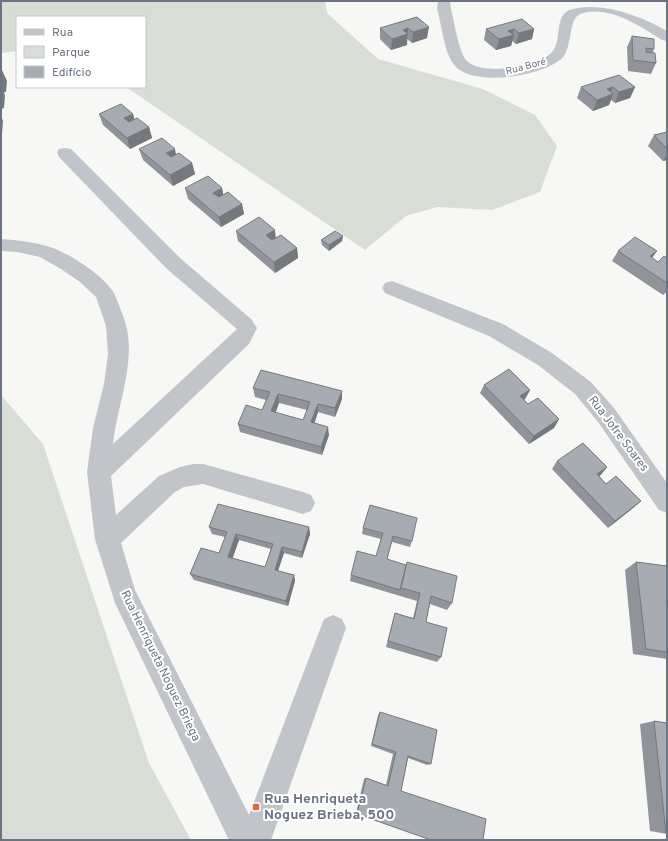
<svg xmlns="http://www.w3.org/2000/svg" width="668" height="841" font-family="Overpass,sans-serif">
<style>
.green{fill:#d8ddd6}
.lines{fill:none;stroke-linecap:round;stroke-linejoin:round}
.minor{fill:#c1c4c8;fill-rule:evenodd}
.wall{fill:#90949a;fill-rule:evenodd}
.shaded-wall{fill:#75787d}
.building{fill:#a7acb3;stroke:#75787d;fill-rule:evenodd}
.poi-dot{fill:#ce723e;stroke:#fff;stroke-width:1.5}
.labels{text-anchor:middle;dominant-baseline:central;stroke-width:4;stroke-linejoin:round;paint-order:stroke}
.far-street-label{font-size:10px;fill:#6a7482;stroke:#fff}
.street-label{font-size:12px;fill:#6a7482;stroke:#fff}
.near-poi-label{font-size:14px;font-weight:bold;fill:#6a7482;stroke:#fff;text-anchor:start}
</style>
<rect width="100%" height="100%" fill="#f7f7f5"/>
<path class="green" d="M1,1H325L327,13L378,59L483,89L535,115L557,146L540,192L492,210L437,207L406,216L365,250L126,87H145V17H17V51L1,53Z
M1,395L43,444L149,763L191,840H1Z"/>
<g class="lines">
<path class="minor" d="M438,1H450L451,9C454,20 459,54 467,61C482,76 540,68 553,51C562,39 554,18 569,10C599,0 642,16 667,31V41L662,40C640,26 608,4 580,14C568,19 573,47 562,58C544,76 476,87 456,67C444,55 442,25 437,9Z
M65,148L71,149L180,258L251,319L257,328L249,344L111,476L116,515L159,476L180,467L193,464H203L303,492L311,495L315,503L311,511L303,514L203,484L184,487L175,492L121,543L135,590L249,815L324,619L333,615L342,619L346,628L271,840H229L115,603L95,539L87,472L93,428L104,384L108,354L106,326L96,297L80,282L61,269L40,257L17,252L1,251V239C17,240 34,242 50,247C69,253 103,275 114,293C118,303 123,314 126,325C136,362 117,407 113,444L237,329L166,268L59,157L57,153L59,149Z
M392,281L503,324L552,353L591,382L614,408L667,483V513L659,510L598,422L575,394L538,365L489,336L385,293L382,288L385,283Z"/>
</g>
<path class="wall" d="M417,17L427,38L412,43L407,39V45L391,50L380,39V28Z
M486,29H534L532,39L516,44L512,41L511,46L496,50L484,40Z
M632,36L654,49L653,52L656,63L651,74L628,71L627,47Z
M581,87H635L630,98L615,103L611,100L609,105L593,111L577,98Z
M99,114H133L134,119L149,127L152,138L130,149L103,125Z
M667,132V160L663,161L648,146L654,135Z
M139,149L176,155L192,163L195,174L173,186L143,160Z
M185,188H222L223,194L242,204L244,214L221,227L188,199Z
M236,231L297,248L298,258L275,273L238,241Z
M343,236L342,241L329,251L322,245L321,240Z
M618,251L652,258L658,262L667,258V292L663,295L612,261Z
M484,385L530,390L525,399L524,400L528,404L559,419L554,428L529,444L480,393Z
M253,388L342,391V399L335,417L318,412L314,423L329,435L322,455L240,432L238,424L262,410L266,400L255,397ZM279,403L307,410L303,420L275,413Z
M557,461L607,467L599,476L606,484L641,501L633,508L608,528L552,469Z
M209,527H309L310,534L302,558L284,553L278,571L294,575L295,581L288,606L194,580L190,574L219,553L225,537L212,534ZM239,540L271,549L265,567L232,558Z
M363,528L412,541L410,547L392,542L387,559L452,603L447,610L430,604L426,622L441,657L437,662L386,647L393,620L395,613L413,618L417,601L350,581L351,575L376,556L381,539L362,534Z
M636,562L667,566V659L633,654L625,570Z
M380,712L431,764L427,765L408,758L401,791L357,814L356,813L364,779L366,778L386,785L393,754L371,746L378,715Z
M654,721L667,723V834L650,831L640,724Z"/>
<path class="shaded-wall" d="M429,27L427,38L412,43L413,32Z
M408,28L407,45L391,50L392,39L403,30Z
M514,29L512,35H514L511,46L496,50L499,39L508,31Z
M534,29L532,39L516,44L519,33Z
M2,70L7,81L6,92H4L5,96L4,108L1,109V76Z
M613,87L610,95L613,94L609,105L593,111L597,100L607,89Z
M635,87L630,98L615,103L619,92Z
M133,114L136,125L128,129L124,118Z
M1,116L3,121L2,134H1Z
M149,127L152,138L130,149L127,138Z
M1,137L2,139L1,152Z
M175,149L177,160L169,164L166,153Z
M667,153V160L663,161Z
M192,163L195,174L173,186L170,175Z
M222,188L224,198L215,203L213,193Z
M242,204L244,214L221,227L219,217Z
M275,230L276,240L267,246L266,235Z
M343,236L342,241L329,251V245Z
M297,248L298,258L275,273L274,262Z
M657,251L650,261V256Z
M530,390L525,399L516,405L520,396Z
M342,391V399L335,417V408Z
M278,394L279,403L273,420L271,411Z
M318,404V412L312,431L311,422Z
M559,419L554,428L529,444L534,436Z
M328,427L329,435L322,455L321,447Z
M607,467L601,475L591,482L597,474Z
M641,501L633,508L608,528L615,521Z
M309,527L310,534L302,558V552Z
M236,534L239,540L231,563L228,557Z
M282,547L284,553L276,576L275,570Z
M294,575L295,581L288,606L286,601Z"/>
<path class="building" d="M417,17L429,27L413,32L408,28L403,30L408,34L392,39L380,28Z
M522,19L534,29L519,33L514,29L508,31L514,35L499,39L486,29Z
M632,36L654,39V49L646,48V52L655,53L656,63L633,60Z
M619,75L635,87L619,92L613,87L607,89L613,94L597,100L581,87Z
M121,104L133,114L124,118L129,122L137,118L149,127L127,138L99,114Z
M667,132V149L654,135Z
M162,138L175,149L166,153L171,157L179,153L192,163L170,175L139,149Z
M208,176L222,188L213,193L219,197L228,192L242,204L219,217L185,188Z
M259,217L275,230L266,235L272,240L281,235L297,248L274,262L236,231Z
M335,231L343,236L329,245L321,240Z
M635,237L657,251L650,256L658,262L664,256L667,258V283L618,251Z
M509,369L530,390L520,396L528,404L538,398L559,419L534,436L484,385Z
M261,370L342,391L335,408L318,404L311,422L328,427L321,447L238,424L246,405L262,410L270,392L253,388ZM278,394L310,402L303,420L271,411Z
M583,443L607,467L597,474L606,484L616,476L641,501L615,521L557,461Z
M218,504L309,527L302,552L282,547L275,570L294,575L286,601L190,574L201,548L219,553L227,532L209,527ZM236,534L273,544L265,567L228,557Z
M370,505L417,518L412,541L393,536L387,559L406,565L400,590L351,575L357,551L376,556L383,533L363,528Z
M407,562L457,576L452,603L431,596L426,622L447,628L441,657L388,641L395,613L414,619L420,593L401,588Z
M636,562L667,566V601H666L667,607V652L646,649Z
M380,712L437,730L431,764L408,756L401,791L486,819L483,840H431L357,814L366,778L388,786L396,752L372,744Z
M654,721L667,723V834L666,833Z"/>
<rect class="poi-dot" x="252" y="803" width="8" height="8" rx="2"/>
<g class="labels">
<g class="far-street-label">
<text transform="translate(526 67) rotate(-15)">Rua Boré</text>
</g>
<g class="street-label">
<text transform="translate(618 434) rotate(53)">Rua Jofre Soares</text>
<text transform="translate(160 666) rotate(64)">Rua Henriqueta Noguez Briega</text>
</g>
<g class="near-poi-label">
<text x="264" y="799">Rua Henriqueta<tspan x="264" dy="16">Noguez Brieba, 500</tspan></text>
</g>
</g>
<rect width="668" height="841" fill="none" stroke="#6a7482" stroke-width="4"/>
<rect x="16" y="16" width="130" height="72" fill="#ffffff" stroke="#c3c7cd"/>
<rect x="24" y="29" width="20" height="6" fill="#c1c4c8" stroke="#c3c7cd"/>
<text x="52" y="36" font-size="12" fill="#6a7482">Rua</text>
<rect x="24" y="46" width="20" height="12" fill="#d8ddd6" stroke="#c3c7cd"/>
<text x="52" y="56" font-size="12" fill="#6a7482">Parque</text>
<rect x="24" y="66" width="20" height="12" fill="#a7acb3" stroke="#c3c7cd"/>
<text x="52" y="76" font-size="12" fill="#6a7482">Edifício</text>
</svg>
